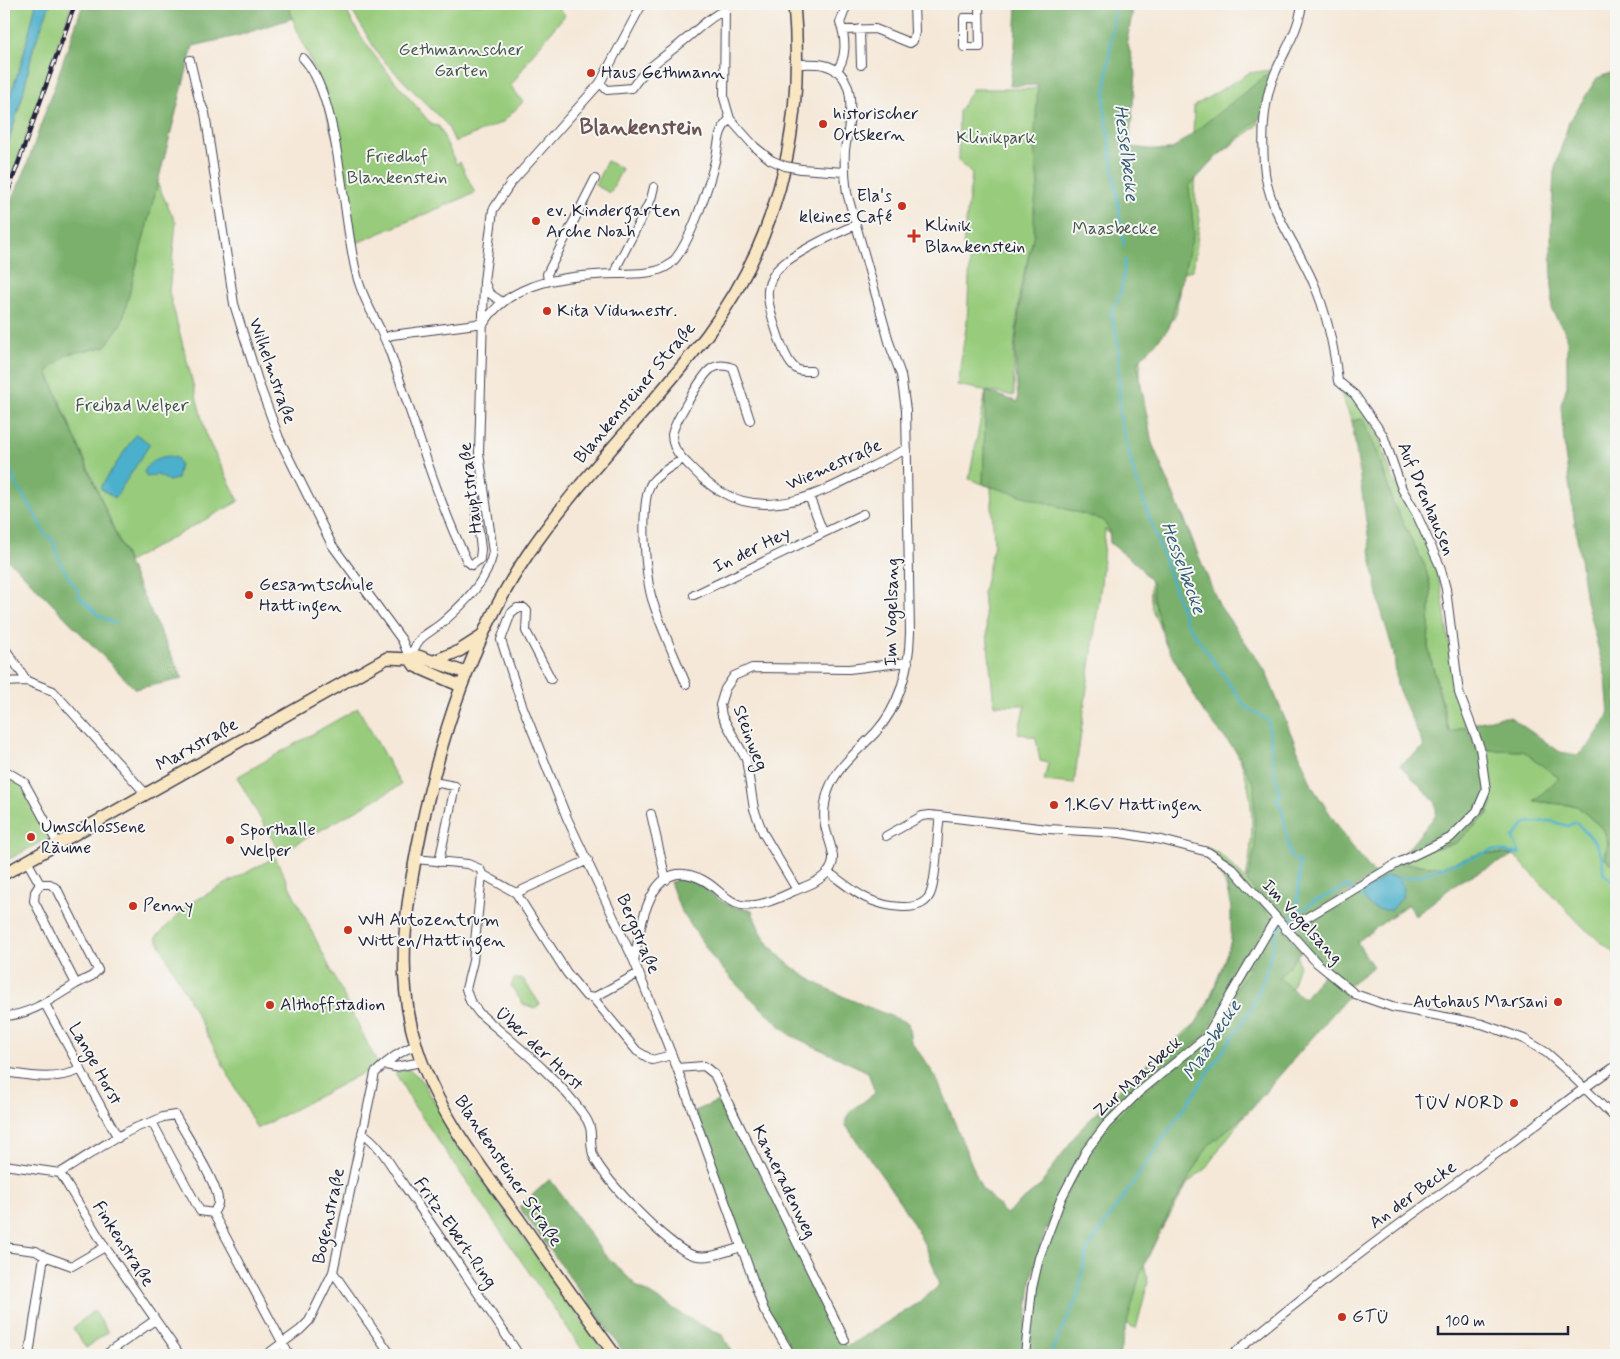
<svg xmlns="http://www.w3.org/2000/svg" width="1620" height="1359" font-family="Mynerve,sans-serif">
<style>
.green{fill:#98cc7c;stroke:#5d775c}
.forest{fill:#7ab06c;stroke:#4e6954}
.water{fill:#4cb0cb;stroke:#376983}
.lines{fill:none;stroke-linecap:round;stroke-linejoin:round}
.stream{stroke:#4cb0cb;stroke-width:2.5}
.street-casing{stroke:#424053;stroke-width:10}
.secondary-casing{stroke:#424053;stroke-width:14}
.street{stroke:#fff;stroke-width:8}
.secondary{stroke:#f9e7c3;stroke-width:11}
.rail-casing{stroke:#22223b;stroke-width:4.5}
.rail{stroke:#f6f6f2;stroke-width:2.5;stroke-dasharray:8;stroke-linecap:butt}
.street-bridge-casing{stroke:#424053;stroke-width:10;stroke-linecap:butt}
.street-bridge{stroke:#fff;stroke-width:8}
.poi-dot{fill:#c8321e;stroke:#f6f6f2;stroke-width:2}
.labels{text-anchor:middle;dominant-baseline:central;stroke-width:4;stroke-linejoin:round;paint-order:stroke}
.park-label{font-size:18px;fill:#45554e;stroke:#f6f6f2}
.poi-label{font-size:18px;fill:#22223b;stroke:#f6f6f2;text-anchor:start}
.street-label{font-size:18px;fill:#22223b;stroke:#f6f6f2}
.water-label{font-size:19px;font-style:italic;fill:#335b75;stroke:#f6f6f2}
.district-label{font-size:22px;font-weight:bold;fill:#6b5255;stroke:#f6f6f2}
</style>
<rect width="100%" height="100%" fill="#f6f6f2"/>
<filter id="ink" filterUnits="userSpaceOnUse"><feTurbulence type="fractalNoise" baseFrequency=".02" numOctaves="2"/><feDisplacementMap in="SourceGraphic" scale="10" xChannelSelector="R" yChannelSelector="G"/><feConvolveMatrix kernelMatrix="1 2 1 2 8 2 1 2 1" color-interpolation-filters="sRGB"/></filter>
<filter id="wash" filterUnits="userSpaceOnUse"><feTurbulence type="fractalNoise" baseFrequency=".0096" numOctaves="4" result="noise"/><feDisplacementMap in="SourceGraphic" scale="20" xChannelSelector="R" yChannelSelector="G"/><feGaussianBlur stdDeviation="1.12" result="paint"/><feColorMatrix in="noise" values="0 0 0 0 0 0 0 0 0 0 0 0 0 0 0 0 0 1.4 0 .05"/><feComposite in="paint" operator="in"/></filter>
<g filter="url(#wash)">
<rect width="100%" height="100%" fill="#f5e8d8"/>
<path class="green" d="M4,4H36L22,61L4,113Z
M50,4H72L14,170L4,193V156L22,98L33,49Z
M286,4H343C365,51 399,85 432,125L439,126L456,164L460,162L475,193L354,244L344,175L315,71Z
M348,4H555L565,15L534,52L511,86L523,102L503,122L455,142L447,125L380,57Z
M1125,34L1130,145L1136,151C1158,154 1174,150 1193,140L1194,106L1249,73L1271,70L1263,94L1258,125L1216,157L1196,179L1194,190L1200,220L1193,270L1182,273L1176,314L1167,329L1142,352C1134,401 1152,450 1171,494C1175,502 1180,510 1184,518C1192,537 1198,557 1205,576L1299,964L1285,1011L1272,1084L1243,1117L1204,1170L1188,1183L1161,1231L1150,1239L1144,1263L1148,1282L1136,1329L1108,1312L1049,1232L1032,1198L1077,1137L1113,1096L1152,1059L1201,1019L1228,953L1233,930L1232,912L1226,886L1206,847L1220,854L1246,879C1254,838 1256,795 1238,755C1217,707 1174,664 1154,614C1149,602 1151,586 1151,573L1113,539L1105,529L1101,585L1074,784L1044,781L1048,763L1040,761L1036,738L1018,733L1025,705H994L983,593L994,544L991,487L969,479L986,391L983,484L1080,513L1034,234L1020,290L1014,352V396L957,385L967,322L970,260L963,246L972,174L958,161L959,112L972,89H1030L1051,86Z
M607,161L622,169L610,193L595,185Z
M157,183L176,223L169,292L207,438L239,501L128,562L47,371L67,354L105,346L122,322Z
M1336,382L1353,397L1370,420L1379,437L1391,474L1428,543L1442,592L1456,694L1466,726L1450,733L1428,647L1431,589L1425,566L1392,501L1385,474L1362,419L1352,421Z
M358,708L401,785L280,853L237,777Z
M1488,750L1523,751L1560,778L1535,801L1577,806L1604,830L1608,843L1605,858L1616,868V954L1584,928L1514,855L1481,853L1441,867L1399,863L1421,851L1456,843L1488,814L1492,803L1485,754Z
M4,773L23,785L52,836L4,862Z
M275,857L378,1065L257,1129L156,937L189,904Z
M514,979H523L540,1004L535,1008L524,1005L511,986Z
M409,1069L421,1079L474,1168L606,1355H586L413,1104L395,1072Z
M94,1310L108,1332L86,1348L73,1328Z"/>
<path class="forest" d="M83,4H287L293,18L237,36L193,46L122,322L105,347L67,354L47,372L134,577L183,679L135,689L16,567L4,557V217L24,173Z
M1017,4H1134L1127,41L1136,73L1129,147L1170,151L1273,70L1263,115L1216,157L1189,186L1194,232L1169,328L1137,363L1152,443L1219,605L1265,670L1313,788L1348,841L1375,875L1287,928L1247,882L1255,848L1254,785L1238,754L1204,713L1165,643L1153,598V584L1138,565L1110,543L1109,530L1103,520L983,484L986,391L1018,402L1015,352L1021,290L1034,233V208L1038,185L1034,148L1038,85L1010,86L1015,45Z
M1616,71V868L1605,858L1608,843L1604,830L1577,806L1534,801L1559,778L1523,751L1488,750L1473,724L1498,717H1510L1560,752L1578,755L1590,744L1609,715L1606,678L1586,601L1565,454L1561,405L1567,386V335L1552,311L1551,231L1554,172L1569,122L1597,78Z
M1363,419L1378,454L1392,501L1425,566L1431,589L1428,647L1449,733L1466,726L1480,750L1485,754L1492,803L1487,814L1456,843L1422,852L1397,862L1436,815V803L1400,765L1424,747L1397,686L1394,654L1380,606L1371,556L1352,421Z
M1481,853L1514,855L1458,882L1415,916L1408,904L1357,942L1373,967L1348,986L1319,961L1288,930L1398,863L1441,867Z
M1215,859L1231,869L1273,920L1204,1036L1104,1123L1059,1197L1045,1232L1032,1275L1023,1355H796L765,1306L695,1111L723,1099L846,1347L917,1304L939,1286C928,1231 877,1171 845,1124L851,1111L875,1093L868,1072L790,1035L736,984L713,958L680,909L670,882C699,874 704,891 725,903C734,908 743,909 752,910C770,976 851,999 908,1023L911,1041L936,1077L981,1187L1006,1214L1040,1186L1077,1133L1121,1088L1148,1064L1191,1031L1211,998L1231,941V909L1228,888L1224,874Z
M1276,921L1301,951L1279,978L1304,999L1323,974L1350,994L1248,1112L1208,1146L1169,1213L1140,1274L1119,1355H1028L1034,1287L1040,1259L1060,1207L1089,1151L1107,1127L1140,1095L1207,1039Z
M550,1179L603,1253L638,1287L697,1323L722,1335L735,1355H626L519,1207Z"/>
<path class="water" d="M36,4H50L33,49L22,98L4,156V113L22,61Z
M136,434L150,444L115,498L100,488Z
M169,456L177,458L180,464L177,479L169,481L158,475L147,477L144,472C149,462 157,457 169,456Z
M1386,876L1397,877L1403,887L1402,897L1392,910C1379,911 1365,908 1363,893Z"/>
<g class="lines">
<path class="stream" d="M1115,4L1104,104L1124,246
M1125,260L1122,286L1119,298L1112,309V317L1118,343L1120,418L1134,473L1186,622L1246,707L1268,720L1275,776L1280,793L1276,797L1283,813L1290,856L1300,863L1297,912
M4,456L18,488L31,507L45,534L53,540C55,552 69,584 79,590L78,595L98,615L116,624
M1397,880L1421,875L1493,850L1520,854L1513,838L1526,823L1550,821L1568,826L1575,822C1592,837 1605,849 1603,873L1616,884
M1050,1355L1077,1298L1087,1250L1251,1010L1266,973L1278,928L1309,904L1347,886L1361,898L1365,895"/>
</g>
</g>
<g filter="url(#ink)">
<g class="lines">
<defs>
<path id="street" d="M979,4L980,47H964V18H979
M860,29L861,65
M843,30L875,29L910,43L913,41L915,32L914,4
M303,58C341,98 342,221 357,276C364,304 381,326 390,352C415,422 435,495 467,561L472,565L480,559L481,549L474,492L484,486
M190,60L199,99L205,113L234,304L259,384L279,438L332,545L402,640L410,659
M796,64C805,64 815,63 824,65C862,74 849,123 845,150C844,165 845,178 847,193L890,345L901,375L906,410L910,633C909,669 901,704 876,732C859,750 837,766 828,791C825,801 823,814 825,825C827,840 840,858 828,872C841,881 852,891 866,898C883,906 923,916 931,892C938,870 936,839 940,816
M836,71C847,59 846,38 840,23L847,4
M600,83L607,90L632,88C645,68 664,57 681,43C697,31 707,18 725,10
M730,119L755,147L771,160
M801,169L844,172
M616,274L617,266L651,199L654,187
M548,281L547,274L595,179
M485,283L489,293L502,302
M484,323C511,280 571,275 617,274C634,273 655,275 669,265C689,250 710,182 716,157C719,142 718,130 730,119L724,98L725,4
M384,338L392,335L484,323
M811,371C804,371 799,372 794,367C783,358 769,310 768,296C767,287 771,278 776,271C789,255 836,233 856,225
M683,459C677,453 672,445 672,435C673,425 702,375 711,369C718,364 726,365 733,368L750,420
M809,496L823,532
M694,595L863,514
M4,647L27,681
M410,659C419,633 425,637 443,622C464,604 488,580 493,552L479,453L484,281L493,210L510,184L600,83L642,4
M551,679L526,631L527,611L524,608H517L511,613L501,640L522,705L567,818L634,961L677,1068L764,1310L791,1355
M4,682L27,681L53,691L146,794
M686,684C675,657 662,630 653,602C645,581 639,500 652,482C660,472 672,466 683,459C695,471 706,484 721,492C784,528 850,474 907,449
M4,770L24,782L58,844
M433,782L455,786L439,862
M651,814L666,880
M886,836L922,816L930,815L1048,829L1120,833L1162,840L1208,852L1232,868L1317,963L1355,994L1392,1007L1482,1024L1524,1039L1547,1053L1565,1069L1616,1119
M415,859L468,864L480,869L482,874L473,961L466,989L470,1001L479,1013C516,1045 555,1075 583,1114C597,1132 587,1141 594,1157C603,1179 671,1249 693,1255C708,1260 727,1251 742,1247
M27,861L40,884
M482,874L516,893L567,973L586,996L593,998L637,1051L652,1060L672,1055
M40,884H50L57,889L98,970L92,976L76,984L34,901L35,892Z
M797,890L763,833L754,809L746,759L722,716L720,705L725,689L734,676L752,668L849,669L908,662
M516,893L588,860
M1286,930L1398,863L1450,838L1477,811L1486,790L1480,748L1459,693L1446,589L1440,566L1416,513L1402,489L1383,435L1355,395L1338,381C1334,347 1327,313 1313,282C1296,242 1267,210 1264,164C1262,133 1263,99 1276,71C1286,48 1299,29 1302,4
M634,961C641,927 649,852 703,880C717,887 725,901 741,905C758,908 777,899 792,892C805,886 818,883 828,872
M593,998L639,973
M45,1004L118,1138
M4,1016C31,1015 53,998 76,984
M386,1065L395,1067L422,1062
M677,1068L704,1066L714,1074L845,1340
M4,1072C31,1076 54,1081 80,1070
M362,1133C380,1143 394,1171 406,1188C445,1243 482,1299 519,1355
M4,1165L60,1173L105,1247L180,1355
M60,1173C85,1158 126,1128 152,1122L200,1211L213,1213C216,1209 219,1204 218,1199C216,1181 185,1133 175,1115L163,1117L152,1122
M213,1213L289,1355
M4,1247L36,1251L44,1256
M333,1272L391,1355
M29,1355L44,1256L72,1266L105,1247
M105,1355L155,1320
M266,1355L300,1330L309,1321L333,1272L375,1073C387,1061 400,1051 416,1045
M1025,1355L1032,1288L1039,1258L1061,1199L1086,1151L1106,1125L1138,1093L1206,1037L1276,918
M1232,1355C1319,1283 1410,1215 1503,1149C1541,1121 1577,1092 1616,1066"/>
<path id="secondary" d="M410,659L415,666L461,686
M434,661L459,651L481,637
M4,874L387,658L410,659L418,656L466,673
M615,1355C582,1310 550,1264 518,1218C479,1165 437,1111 417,1048C394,976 406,902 421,830C442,732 472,637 528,554C581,476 650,410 707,335C780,237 805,124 794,4"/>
</defs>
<use href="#street" class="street-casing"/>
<use href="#secondary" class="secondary-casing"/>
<use href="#street" class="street"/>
<use href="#secondary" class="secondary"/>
<defs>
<path id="rail" d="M4,203L75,4"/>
</defs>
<use href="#rail" class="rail-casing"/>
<use href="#rail" class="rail"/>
<defs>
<path id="street-bridge" d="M771,160L785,166L801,169"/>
</defs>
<use href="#street-bridge" class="street-bridge-casing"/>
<use href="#street-bridge" class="street-bridge"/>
</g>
</g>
<g class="poi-dot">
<circle cx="591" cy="73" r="5"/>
<circle cx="823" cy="124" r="5"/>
<circle cx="902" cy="206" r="5"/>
<circle cx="536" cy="221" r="5"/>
<path d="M911.5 228.5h5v5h5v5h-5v5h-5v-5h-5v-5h5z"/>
<circle cx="547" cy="311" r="5"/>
<circle cx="249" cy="595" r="5"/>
<circle cx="1054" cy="805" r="5"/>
<circle cx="31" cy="837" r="5"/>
<circle cx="230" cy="840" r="5"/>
<circle cx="133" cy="906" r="5"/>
<circle cx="348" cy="930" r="5"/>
<circle cx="1558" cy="1002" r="5"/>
<circle cx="270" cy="1005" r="5"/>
<circle cx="1514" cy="1103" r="5"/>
<circle cx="1342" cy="1317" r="5"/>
</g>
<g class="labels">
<g class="park-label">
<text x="461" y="50">Gethmannscher<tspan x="461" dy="21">Garten</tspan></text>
<text x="996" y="138">Klinikpark</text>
<text x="397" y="157">Friedhof<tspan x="397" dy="21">Blankenstein</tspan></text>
<text x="1115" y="229">Maasbecke</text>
<text x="132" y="406">Freibad Welper</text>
</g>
<g class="poi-label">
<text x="601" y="73">Haus Gethmann</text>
<text x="833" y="114">historischer<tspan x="833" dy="21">Ortskern</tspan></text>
<text x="892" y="196" text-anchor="end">Ela's<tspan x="892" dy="21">kleines Café</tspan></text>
<text x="546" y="211">ev. Kindergarten<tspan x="546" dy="21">Arche Noah</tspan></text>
<text x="925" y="226">Klinik<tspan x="925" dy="21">Blankenstein</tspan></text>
<text x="557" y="311">Kita Vidumestr.</text>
<text x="259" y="585">Gesamtschule<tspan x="259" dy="21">Hattingen</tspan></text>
<text x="1064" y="805">1.KGV Hattingen</text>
<text x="41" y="827">Umschlossene<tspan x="41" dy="21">Räume</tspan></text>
<text x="240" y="830">Sporthalle<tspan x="240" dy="21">Welper</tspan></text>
<text x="143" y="906">Penny</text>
<text x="358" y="920">WH Autozentrum<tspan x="358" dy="21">Witten/Hattingen</tspan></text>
<text x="1548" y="1002" text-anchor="end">Autohaus Marsani</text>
<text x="280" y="1005">Althoffstadion</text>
<text x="1504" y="1103" text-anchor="end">TÜV NORD</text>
<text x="1352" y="1317">GTÜ</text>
</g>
<g class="street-label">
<text transform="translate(272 371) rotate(71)">Wilhelmstraße</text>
<text transform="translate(635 393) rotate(-50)">Blankensteiner Straße</text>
<text transform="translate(834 465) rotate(-24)">Wiemestraße</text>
<text transform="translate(471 488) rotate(-97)">Hauptstraße</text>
<text transform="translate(1426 499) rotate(67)">Auf Drenhausen</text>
<text transform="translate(752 550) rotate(-26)">In der Hey</text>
<text transform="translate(892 612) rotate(-89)">Im Vogelsang</text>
<text transform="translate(750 738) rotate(69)">Steinweg</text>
<text transform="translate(197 745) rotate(-29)">Marxstraße</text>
<text transform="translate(1302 922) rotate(47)">Im Vogelsang</text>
<text transform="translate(638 934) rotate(67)">Bergstraße</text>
<text transform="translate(539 1049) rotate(43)">Über der Horst</text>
<text transform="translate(95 1064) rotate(61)">Lange Horst</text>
<text transform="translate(1138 1077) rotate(-42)">Zur Maasbeck</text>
<text transform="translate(508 1171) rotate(56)">Blankensteiner Straße</text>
<text transform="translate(784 1182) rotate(64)">Kameradenweg</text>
<text transform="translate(1413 1195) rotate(-36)">An der Becke</text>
<text transform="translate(329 1216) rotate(-78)">Bogenstraße</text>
<text transform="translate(455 1233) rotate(55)">Fritz-Ebert-Ring</text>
<text transform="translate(123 1244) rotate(57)">Finkenstraße</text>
</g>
<g class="water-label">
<text transform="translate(1126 153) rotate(83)">Hesselbecke</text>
<text transform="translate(1183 568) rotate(70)">Hesselbecke</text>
<text transform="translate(1212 1040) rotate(-57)">Maasbecke</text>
</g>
<g class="district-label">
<text x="641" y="128">Blankenstein</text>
</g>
</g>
<rect width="1620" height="1359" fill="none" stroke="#f6f6f2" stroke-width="20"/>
<path d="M1438 1326v8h130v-8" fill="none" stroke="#22223b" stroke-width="2.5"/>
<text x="1445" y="1326" font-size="15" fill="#22223b" stroke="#f6f6f2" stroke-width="4" paint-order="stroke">100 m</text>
</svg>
